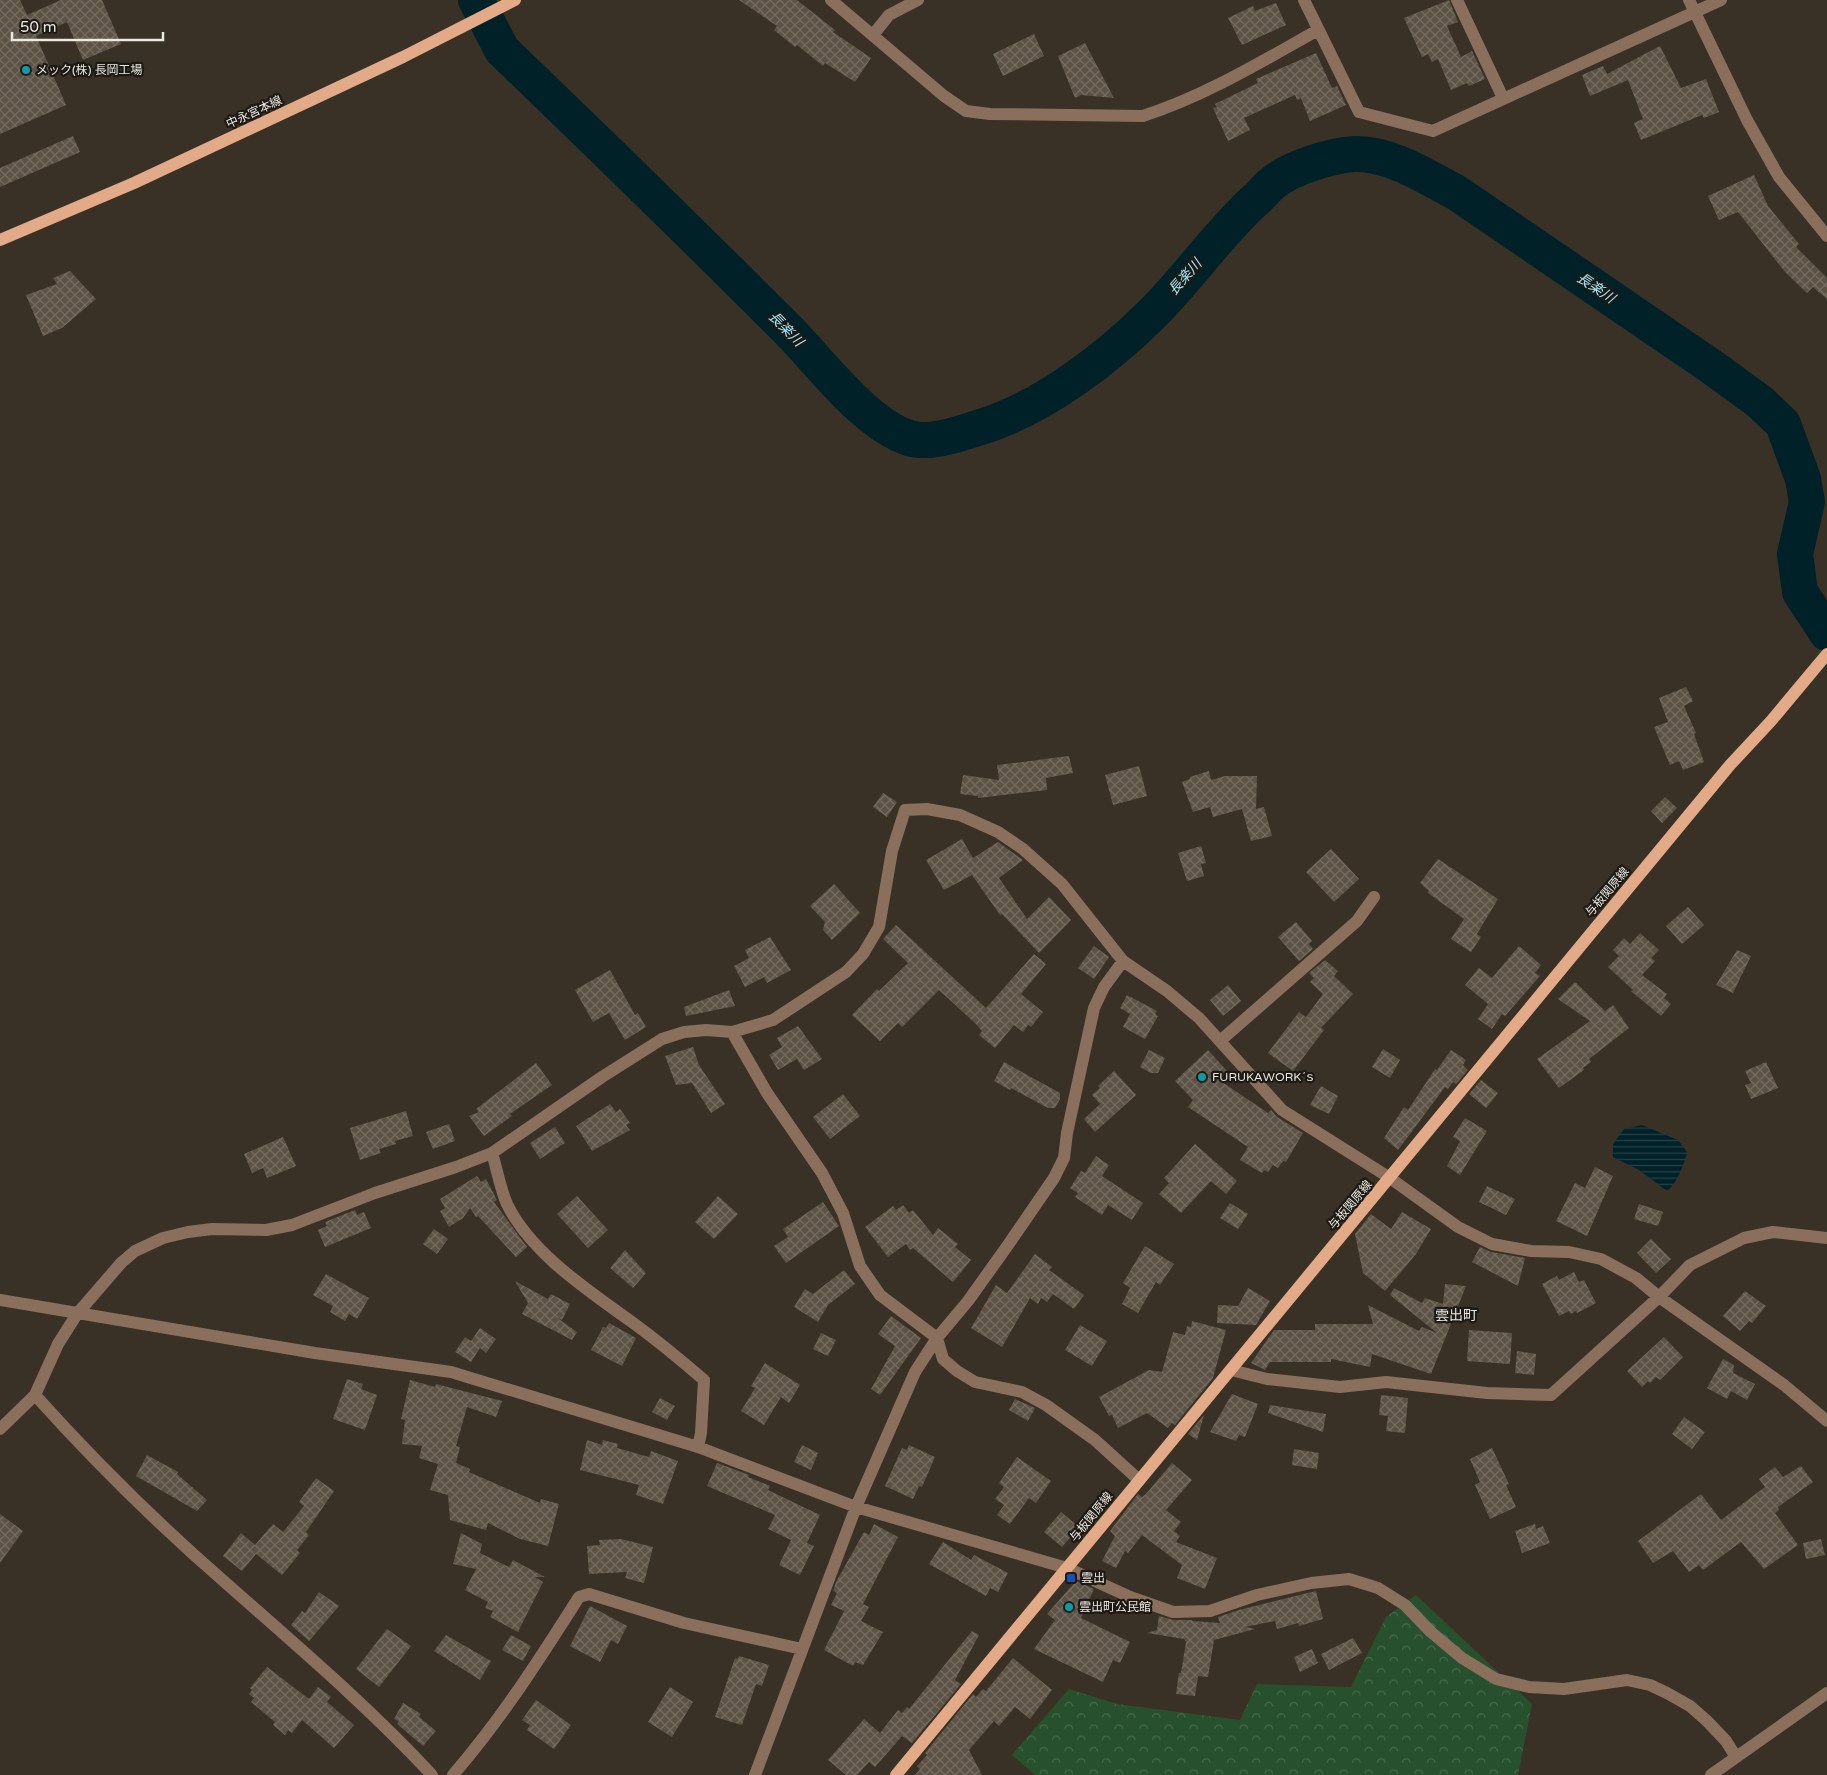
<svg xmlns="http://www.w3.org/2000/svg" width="1827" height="1775" font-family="'Varela Round','Noto Sans JP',sans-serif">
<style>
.forest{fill:url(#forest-crowns)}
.water{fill:url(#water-rules)}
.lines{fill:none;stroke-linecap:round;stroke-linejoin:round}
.river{stroke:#012128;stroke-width:36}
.building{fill:url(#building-cross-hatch)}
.minor{stroke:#8a6f5d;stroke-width:12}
.major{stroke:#e2aa86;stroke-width:12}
.culture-dot{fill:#0f9aa8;stroke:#1d1914;stroke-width:2}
.transit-dot{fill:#1a4fb4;stroke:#1d1914;stroke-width:2}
.labels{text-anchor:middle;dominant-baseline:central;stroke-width:4.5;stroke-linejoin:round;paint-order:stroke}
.poi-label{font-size:12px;fill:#ece7df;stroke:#1d1914;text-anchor:start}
.street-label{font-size:12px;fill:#ece7df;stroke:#1d1914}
.water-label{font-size:14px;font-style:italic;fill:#a0e9fb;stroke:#1d1914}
.neighbourhood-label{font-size:14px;fill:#ece7df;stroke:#1d1914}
</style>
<defs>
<pattern id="forest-crowns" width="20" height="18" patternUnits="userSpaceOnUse" patternTransform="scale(1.25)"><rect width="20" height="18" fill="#27512e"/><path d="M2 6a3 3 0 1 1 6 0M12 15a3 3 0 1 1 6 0" fill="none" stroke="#466a4c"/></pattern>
<pattern id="water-rules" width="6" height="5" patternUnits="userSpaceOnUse" patternTransform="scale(1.25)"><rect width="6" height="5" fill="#012128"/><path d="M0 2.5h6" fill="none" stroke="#264147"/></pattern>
<pattern id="building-cross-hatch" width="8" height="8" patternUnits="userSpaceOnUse" patternTransform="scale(1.25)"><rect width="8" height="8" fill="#5c5346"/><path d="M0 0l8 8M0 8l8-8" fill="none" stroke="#746c60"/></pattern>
</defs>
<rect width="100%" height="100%" fill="#393125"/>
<path class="forest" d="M1416,1595L1532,1704L1518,1775H1035L1012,1755L1069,1689L1117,1704L1240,1720L1257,1684L1351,1687L1386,1617Z"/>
<path class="water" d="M1642,1125L1678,1140L1687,1152C1685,1163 1676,1185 1667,1191L1639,1170L1613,1157V1144L1624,1129Z"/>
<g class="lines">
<path class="river" d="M476,0L502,50C598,142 693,235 787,329C820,362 865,424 909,438C931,445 961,433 981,427C1043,408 1108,358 1153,313C1188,278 1216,237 1252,203C1260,197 1266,188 1274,182C1291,168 1332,155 1355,154C1390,153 1427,177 1457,193L1712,367L1760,402L1783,424L1803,479L1807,502L1795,554L1800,592L1827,633"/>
</g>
<path class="building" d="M0,0H20L27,15L61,0H102L121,44L83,60L67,22L36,36L66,105L0,134Z
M739,0H797L835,30L833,32L871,58L855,82L825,63L823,66L797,45L795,47L774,30L777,26Z
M1449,0L1458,22L1447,26L1461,57L1472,51L1485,79L1469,86L1467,83L1451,90L1438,59L1432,62L1428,54L1422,57L1404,18Z
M1276,3L1286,25L1242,45L1228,18L1253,6L1255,11Z
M1034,34L1044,56L1003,76L993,54Z
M1085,43L1114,98L1081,95L1075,98L1058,56Z
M1660,46L1681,88L1706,79L1719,112L1704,118L1702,115L1641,140L1634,123L1643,119L1628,80L1590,96L1582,75L1603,66L1607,74Z
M1316,53L1332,88L1337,86L1346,105L1310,121L1301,98L1297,100L1295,95L1244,118L1250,130L1228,141L1213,108L1217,107L1215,104L1258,83L1256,79Z
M73,136L80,152L0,187V168Z
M1754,175L1768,206L1799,244L1796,247L1827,278V299L1813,287L1807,293L1785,272L1738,212L1719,220L1708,196Z
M70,271L96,299L62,328L43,336L26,295L57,284L53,278Z
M1686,687L1693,701L1684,706L1696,733L1694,734L1704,762L1683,770L1679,761L1670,765L1654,727L1668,722L1659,698Z
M1069,756L1073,773L1046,778L1047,790L978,798V796L960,794L963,775L999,780L997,765Z
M1139,766L1147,796L1113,805L1105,775Z
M1209,771L1211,780L1225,776H1257L1256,809L1264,807L1272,836L1251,841L1242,809L1213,817L1210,807L1193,812L1182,782L1190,779V777Z
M883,793L897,802L887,817L873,807Z
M1665,797L1677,808L1662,823L1651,811Z
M962,839L973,858L998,842L1023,860L999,878L1027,919L1049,897L1071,920L1039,953L1002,914L1000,915L972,875L944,890L926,860Z
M1201,846L1206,863L1201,864L1204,876L1187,881L1178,853Z
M1331,849L1359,879L1334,902L1306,872Z
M1438,859L1498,899L1477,934L1481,937L1471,952L1451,939L1464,919L1428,893L1429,891L1420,883Z
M834,884L860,913L832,940L823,930L825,922L810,906Z
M1688,907L1704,925L1682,944L1666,926Z
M1296,922L1312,941L1309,944L1313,949L1299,961L1278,937Z
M896,925L986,1008L1034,954L1046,964L1021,994L1043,1012L1031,1027L1028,1025L1023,1032L1014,1025L995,1048L979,1035L982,1031L975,1023L939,990L902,1027L898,1023L880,1041L852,1015L877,989L879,991L908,963L883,939Z
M1640,933L1659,950L1651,958L1655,961L1642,975L1667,994L1664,998L1671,1004L1661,1016L1631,991L1633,990L1608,967L1619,956L1613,950L1624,938L1630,944Z
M770,937L791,970L767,983L764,977L745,987L734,966L749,958L745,950Z
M1094,946L1109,957L1094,979L1078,968Z
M1519,946L1541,965L1535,973L1540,976L1505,1016L1502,1014L1492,1029L1478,1019L1488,1004L1465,985L1479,968L1492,978Z
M1737,950L1751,956L1733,993L1716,985Z
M1325,960L1338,971L1334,976L1353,994L1321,1028L1324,1030L1293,1071L1268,1053L1299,1012L1306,1017L1323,994L1310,982L1314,978L1309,973Z
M610,970L635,1015L638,1013L646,1027L625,1040L609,1013L593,1022L575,990Z
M1575,982L1605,1011L1613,1005L1629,1028L1589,1059L1591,1062L1583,1068L1584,1070L1559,1088L1537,1059L1590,1021L1558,999Z
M1228,985L1241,1001L1223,1016L1210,1000Z
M729,990L735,1006L686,1016L684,1007Z
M1127,995L1157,1011L1155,1014L1158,1016L1145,1039L1123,1027L1130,1014L1120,1008Z
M798,1026L822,1059L804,1070L797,1059L778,1070L769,1055L782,1047L777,1038Z
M693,1047L699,1065L725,1104L711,1113L692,1083L676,1085L665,1056Z
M1383,1049L1400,1060L1390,1078L1372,1067Z
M1149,1050L1165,1058L1158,1073H1151L1140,1067Z
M1208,1050L1228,1072L1219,1080L1268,1113L1271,1110L1277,1117L1303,1133L1286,1162L1283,1161L1278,1168L1273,1165L1268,1172L1264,1170L1262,1173L1240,1160L1248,1147L1188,1107L1193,1100L1175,1081Z
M1451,1050L1466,1060L1463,1065L1468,1070L1456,1084L1453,1082L1448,1089L1445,1087L1398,1150L1384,1138L1404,1107L1408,1110L1435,1069L1437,1070Z
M1004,1062L1060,1093V1099L1055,1108H1048L1011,1088L1010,1090L994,1081Z
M1766,1062L1778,1088L1751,1099L1745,1085L1751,1083L1745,1071Z
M536,1063L552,1085L510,1114L512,1116L484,1136L469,1116L479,1112L476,1109Z
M1114,1071L1136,1095L1095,1132L1084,1119L1100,1104L1092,1095L1100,1088L1098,1086Z
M1481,1080L1498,1093L1486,1108L1469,1094Z
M1321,1086L1338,1096L1329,1114L1310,1105Z
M843,1094L860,1116L830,1139L813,1117Z
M610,1104L616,1112L620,1109L630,1123L626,1125L630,1130L592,1151L576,1126Z
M406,1111L413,1136L395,1141L396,1144L379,1149L381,1153L360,1160L350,1128Z
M1465,1118L1487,1131L1460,1175L1447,1166L1460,1141L1453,1137Z
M449,1124L455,1141L433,1149L426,1132Z
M555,1127L565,1143L540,1159L530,1143Z
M283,1137L296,1166L267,1178L263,1168L252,1173L244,1154Z
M1195,1144L1237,1181L1226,1194L1211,1181L1181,1213L1159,1194L1169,1183L1164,1178Z
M1096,1156L1109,1165L1102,1176L1143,1203L1132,1220L1108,1205L1102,1215L1075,1197L1078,1193L1070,1188L1081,1171L1085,1173Z
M1595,1167L1613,1176L1587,1236L1556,1221L1575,1183L1585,1188Z
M477,1176L481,1182L486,1179L497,1200L494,1202L527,1247L516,1257L478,1216L476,1217L470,1208L463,1218L449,1227L440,1211L445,1208L440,1199Z
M1487,1186L1515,1199L1506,1215L1479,1202Z
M577,1196L608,1230L588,1248L557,1214Z
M718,1196L738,1214L714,1239L695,1222Z
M823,1202L839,1226L786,1263L774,1246L788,1237L783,1229Z
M1230,1203L1248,1214L1238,1229L1220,1218Z
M1639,1204L1663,1212L1658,1226L1634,1219Z
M903,1205L909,1213L913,1210L933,1235L938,1228L958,1244L955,1247L971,1260L953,1282L913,1248L910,1250L906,1244L888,1257L865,1227L893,1206L896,1210Z
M355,1210L357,1215L364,1212L371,1228L325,1247L318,1230L327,1226L325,1222Z
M1402,1212L1431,1229L1416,1254L1385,1291L1363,1273L1355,1234L1371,1214L1391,1229Z
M434,1229L448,1239L437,1254L423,1244Z
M1651,1239L1671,1259L1656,1273L1637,1253Z
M1145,1246L1174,1264L1160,1285L1156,1282L1138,1313L1122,1304L1130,1288L1123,1283Z
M1480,1247L1491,1252L1525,1258L1518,1286L1472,1262Z
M625,1250L646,1273L633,1288L610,1268Z
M1035,1254L1052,1267L1049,1270L1084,1295L1074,1309L1053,1294L1047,1302L1041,1298L1038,1304L1030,1298L1002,1347L971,1328L996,1285L1007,1293Z
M844,1270L855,1284L828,1305L818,1322L794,1307L805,1289L813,1294Z
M1574,1272L1579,1282L1584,1280L1596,1303L1577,1313L1576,1311L1571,1314L1569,1311L1559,1316L1542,1284L1557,1276L1559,1280Z
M326,1274L369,1298L357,1319L349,1314L345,1321L330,1312L333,1306L313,1295Z
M515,1281L548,1299L551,1294L570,1304L562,1320L556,1317L577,1332L572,1340L522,1314L528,1303Z
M1445,1284L1466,1286L1431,1374L1372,1354L1370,1367L1331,1359V1362H1270L1265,1370L1251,1363L1274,1330H1315V1324H1373L1368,1305L1419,1331L1422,1327L1437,1333L1390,1295L1394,1288L1422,1303L1425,1298L1443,1304Z
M1248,1288L1270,1301L1256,1325L1217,1323L1218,1305L1238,1306Z
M1745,1291L1766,1306L1752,1323L1749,1321L1740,1331L1723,1316Z
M891,1316L921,1338L880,1395L871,1389L895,1346L878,1334Z
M1192,1321L1226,1330L1213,1378L1175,1425L1172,1423L1168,1428L1147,1413L1118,1428L1112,1415L1109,1416L1099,1397L1149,1370L1162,1372L1173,1332L1185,1335L1187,1326L1191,1327Z
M609,1323L636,1338L622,1366L591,1350L603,1327L606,1328Z
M1080,1325L1107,1341L1092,1366L1065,1350Z
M480,1328L496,1339L486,1353L480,1348L471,1362L455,1352L465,1337L471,1341Z
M1469,1330L1512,1333L1510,1364L1467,1361Z
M821,1333L836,1340L828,1356L813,1349Z
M1664,1337L1683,1357L1660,1380L1656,1377L1650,1383L1648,1381L1642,1387L1627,1371Z
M1517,1351L1536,1354L1534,1375L1515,1373Z
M1723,1359L1734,1365L1733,1373L1755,1384L1747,1400L1731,1391L1727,1399L1707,1388Z
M765,1363L800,1385L789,1403L781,1397L764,1425L741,1411L755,1388L751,1386Z
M347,1379L363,1384L361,1389L377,1395L365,1430L333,1419Z
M410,1380L435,1387L436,1384L502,1401L496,1417L467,1407L456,1446L460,1447L456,1463L470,1469L469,1472L540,1503L541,1499L559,1504L548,1546L520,1539L488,1523L486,1530L450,1520L448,1495L430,1490L438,1464L419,1458L422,1446L402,1444L405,1420L401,1419Z
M1232,1394L1258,1404L1245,1437L1239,1435L1236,1441L1210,1432Z
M1381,1395L1408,1398L1405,1433L1386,1431L1388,1416L1379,1415Z
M660,1398L675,1406L667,1420L652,1412Z
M1015,1399L1035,1408L1028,1421L1009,1410Z
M1270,1405L1326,1414L1323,1432L1268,1413Z
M1204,1415L1197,1440L1188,1434Z
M1684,1417L1705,1432L1692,1449L1672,1434Z
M587,1440L602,1445L603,1440L618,1444L617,1448L649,1457L651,1451L678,1461L663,1504L636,1495L639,1485L580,1470Z
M802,1445L818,1453L811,1470L794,1462Z
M909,1445L935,1457L922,1487L919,1486L913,1499L885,1486L902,1448L907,1450Z
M1492,1448L1509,1484L1506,1485L1516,1507L1490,1519L1475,1485L1480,1482L1470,1459Z
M1294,1449L1319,1453L1317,1469L1292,1465Z
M147,1455L178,1472L177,1474L207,1500L197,1511L136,1476Z
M1017,1457L1051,1481L1036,1503L1029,1498L1010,1524L997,1515L1004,1505L995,1499L1004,1487L999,1483Z
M717,1463L749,1475L748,1477L770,1486L768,1490L820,1515L807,1543L814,1546L800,1575L779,1565L791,1540L768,1529L775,1515L707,1486Z
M1172,1463L1192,1480L1166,1510L1181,1522L1174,1531L1180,1536L1176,1542L1217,1558L1205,1589L1177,1578L1182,1565L1142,1535L1128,1553L1125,1551L1116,1568L1102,1561L1115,1536L1110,1531L1138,1494L1142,1497L1146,1494Z
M1801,1466L1813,1482L1778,1507L1779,1510L1775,1513L1798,1545L1764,1569L1741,1542L1703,1570L1699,1565L1689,1572L1673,1551L1653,1563L1638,1541L1701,1494L1721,1520L1765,1487L1759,1479L1775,1467L1783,1477Z
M316,1478L334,1491L306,1532L309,1535L297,1550L300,1553L282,1575L256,1554L242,1571L223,1556L241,1533L255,1545L273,1524L283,1532L304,1506L299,1502Z
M1061,1512L1079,1527L1062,1547L1044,1532Z
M0,1514L23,1531L0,1563Z
M874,1524L898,1537L863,1604L869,1607L861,1621L883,1632L863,1665L855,1662L853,1666L824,1650L844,1611L831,1605L837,1593L833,1591L836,1582L864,1532L869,1535Z
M1535,1524L1536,1529L1543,1526L1550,1543L1522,1553L1515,1531Z
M461,1533L482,1544L480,1553L509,1567L513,1560L545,1577H535L543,1582L518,1632L490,1617L493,1611L485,1608L488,1602L465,1590L476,1569L453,1564Z
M621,1539L653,1547L644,1583L625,1578L627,1572L589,1574L587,1546L600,1545L599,1540Z
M1821,1539L1825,1555L1806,1559L1803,1543Z
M943,1542L971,1560L974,1555L1008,1573L998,1592L990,1588L986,1596L929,1564Z
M1076,1581L1094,1589L1081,1618L1130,1642L1120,1663L1113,1660L1103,1682L1034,1649L1055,1620L1047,1614Z
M1316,1591L1323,1619L1299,1626L1298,1623L1277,1629L1275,1621L1245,1627L1255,1629L1214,1640L1208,1677L1198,1676L1195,1696L1176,1694L1179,1673H1181L1186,1642L1184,1639L1147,1633L1157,1630L1159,1616L1173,1620H1193L1192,1621L1220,1623L1218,1617L1239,1610Z
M319,1592L339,1606L309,1641L291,1625L302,1611L305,1613Z
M590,1606L627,1626L618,1644L611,1640L600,1662L570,1646Z
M387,1629L411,1646L379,1687L356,1669Z
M972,1631L979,1635L955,1680L961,1684L912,1743L902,1736L875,1767L869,1762L857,1775H846L828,1760L864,1719L880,1733L898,1710L902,1713L907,1707L909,1709Z
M446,1635L491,1661L480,1680L434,1651Z
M511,1635L531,1646L523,1661L502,1650Z
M1353,1638L1362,1653L1329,1670L1321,1654Z
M1312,1649L1318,1663L1300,1672L1294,1657Z
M739,1656L769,1665L762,1686L756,1684L742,1725L715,1717L735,1658L738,1659Z
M1013,1658L1052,1690L1030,1719L1015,1707L999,1726L994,1721L969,1750L982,1775H915L920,1769L917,1766L927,1755L925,1753L973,1694L976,1697L983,1689L986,1691Z
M267,1667L309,1699L318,1687L331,1697L327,1702L354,1725L334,1748L302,1720L292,1733L288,1730L285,1735L273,1725L275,1722L251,1702L254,1698L249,1694L252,1690L250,1688Z
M670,1687L693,1702L672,1737L648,1722Z
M536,1700L571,1725L554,1749L527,1730L530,1725L522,1720Z
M403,1703L421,1714L419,1717L436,1731L423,1746L397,1724L399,1721L394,1719Z"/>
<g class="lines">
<path class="minor" d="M831,0L944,96L966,111L990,114L1143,116C1205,96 1261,62 1318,30
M1304,0L1359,112L1433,131L1721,0
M1457,0L1503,98
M1689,0L1747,120L1779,177L1827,236
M873,35L889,15L918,0
M732,1032L767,1093L822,1173L843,1213L860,1266L880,1295L937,1338L943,1359L957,1371L975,1382L1022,1392L1046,1405L1095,1440L1139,1480
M1220,1041L1357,921L1374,897
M492,1153C497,1169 500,1188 507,1204C531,1254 592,1293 636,1325C659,1342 682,1361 704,1380L701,1433L698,1447
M0,1300L315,1353L451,1372L698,1447L856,1507L1067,1568L1130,1597L1173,1612L1210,1611L1257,1595L1311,1583L1349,1579L1378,1588L1405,1605L1431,1632L1462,1658L1496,1679L1529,1687L1564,1689L1627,1680L1650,1685L1667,1693L1690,1706L1707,1721L1726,1741L1736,1757
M1231,1370L1267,1379L1340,1387L1386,1382L1487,1393L1551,1395L1659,1297L1690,1265L1744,1238L1773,1232L1827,1238
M35,1395C95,1462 159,1525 227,1584C297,1646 368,1706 432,1775
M0,1429L35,1395L58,1344L77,1314L121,1263L135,1251L163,1238L188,1232L212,1229L266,1230L292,1225L375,1193L456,1167L492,1153L602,1077L662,1039L684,1032L706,1030L732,1032L773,1020L846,972L863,954L879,927L892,851L905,810L927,809L960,815L998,832L1023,849L1062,884L1123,961L1167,991L1199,1018L1282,1110L1390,1178L1458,1227L1492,1244L1531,1251L1569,1252L1601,1259L1636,1278L1659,1297L1784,1385L1827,1421
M453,1775C502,1718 539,1660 579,1597L589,1594L684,1623L802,1649
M755,1775L856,1507L915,1372L937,1338L968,1301L1008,1245L1054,1178L1064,1158L1067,1133L1094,1008L1104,987L1123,961
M1711,1775L1827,1693"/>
<path class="major" d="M0,240L134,183L403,57L515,0
M896,1775L1730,765L1771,721L1827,654"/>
</g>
<g class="culture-dot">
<circle cx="26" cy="70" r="5"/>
<circle cx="1202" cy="1077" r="5"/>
<circle cx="1069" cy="1607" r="5"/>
</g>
<rect class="transit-dot" x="1066" y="1573" width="10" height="10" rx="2.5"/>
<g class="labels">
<g class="poi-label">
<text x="36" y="70">メック(株) 長岡工場</text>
<text x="1212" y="1077">FURUKAWORK´ｓ</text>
<text x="1081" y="1578">雲出</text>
<text x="1079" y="1607">雲出町公民館</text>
</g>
<g class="street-label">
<text transform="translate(254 112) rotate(-25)">中永宮本線</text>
<text transform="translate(1607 892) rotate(-50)">与板関原線</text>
<text transform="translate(1350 1205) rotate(-50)">与板関原線</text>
<text transform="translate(1091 1517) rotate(-51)">与板関原線</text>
</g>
<g class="water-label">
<text transform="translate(1185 277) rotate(-49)">長楽川</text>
<text transform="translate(1596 288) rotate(34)">長楽川</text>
<text transform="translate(786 329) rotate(45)">長楽川</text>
</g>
<g class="neighbourhood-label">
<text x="1456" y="1315">雲出町</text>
</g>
</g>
<path d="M12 32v8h151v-8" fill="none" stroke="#ece7df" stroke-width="2.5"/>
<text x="20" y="32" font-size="15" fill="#ece7df" stroke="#1d1914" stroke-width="4" paint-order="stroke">50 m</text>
</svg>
